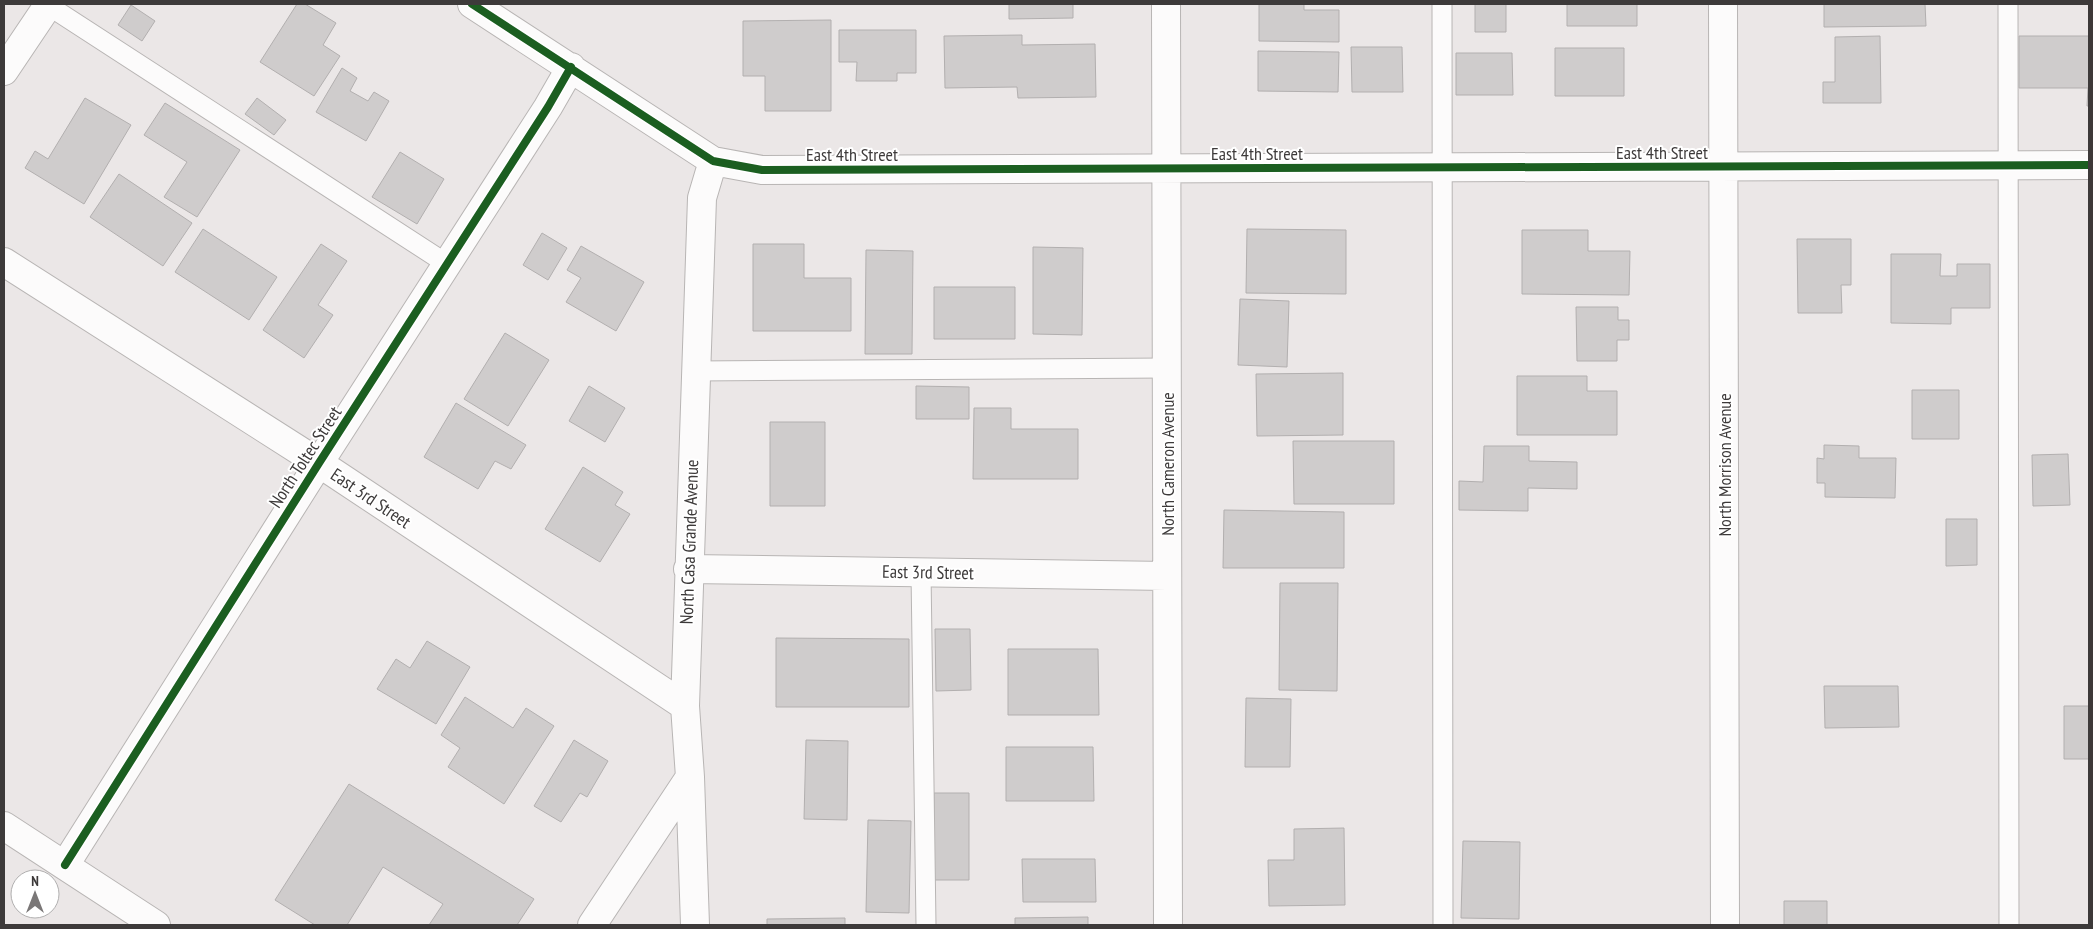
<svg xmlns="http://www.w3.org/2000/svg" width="2093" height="929" font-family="'PT Sans Narrow',sans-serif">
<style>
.building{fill:#cfcccc;stroke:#b2afaf}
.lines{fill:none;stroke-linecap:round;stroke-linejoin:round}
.lane-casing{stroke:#b8b5b4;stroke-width:21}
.street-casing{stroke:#b8b5b4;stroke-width:30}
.primary-casing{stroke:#b8b5b4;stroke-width:30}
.lane{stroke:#fcfbfb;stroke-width:19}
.street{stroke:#fcfbfb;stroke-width:28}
.primary{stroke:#fcfbfb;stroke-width:28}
.cycleway-casing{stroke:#fff;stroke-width:11}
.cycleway{stroke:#1b5e20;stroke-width:8}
.labels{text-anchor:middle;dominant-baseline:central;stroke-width:4;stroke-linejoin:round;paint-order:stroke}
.street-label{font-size:18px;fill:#3d3a3a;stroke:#fff}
</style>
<rect width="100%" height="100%" fill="#ebe7e7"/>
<path class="building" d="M297,4H305L336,23L323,45L340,56L314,96L260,62Z
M1009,4H1073V18L1009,19Z
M1259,4H1304V10H1339V42L1259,41Z
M1475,4H1506V32H1475Z
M1567,4H1637V26H1567Z
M1824,4H1925L1926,26L1824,27Z
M131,5L155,21L142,41L118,25Z
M831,20V111H765V76H743V21Z
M839,30H916V73H897V81H856L857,62H839Z
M1022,35V45L1095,44L1096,97L1018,98L1017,87L945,88L944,36Z
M1880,36L1881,103H1823V82H1835V37Z
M2019,36H2089V106H2087L2088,88H2019Z
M1351,47H1402L1403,92H1352Z
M1555,48H1624V96H1555Z
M1258,51L1339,52L1338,92L1258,91Z
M1456,53H1512L1513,95H1456Z
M342,68L357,78L350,91L368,101L374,92L389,101L366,141L316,112Z
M85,98L131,125L84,204L25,168L35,151L48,159Z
M257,98L286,120L274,135L245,114Z
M165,103L240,150L197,217L164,197L187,162L144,135Z
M400,152L444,179L417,224L372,197Z
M119,174L192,223L163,266L90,217Z
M203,229L277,277L249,320L175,272Z
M1247,229L1346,230V294L1246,293Z
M1522,230H1588V251H1630L1629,295L1522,294Z
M542,233L567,248L548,280L523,265Z
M1797,239H1851V285H1841L1842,313H1798Z
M321,244L347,261L318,305L333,315L304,358L263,330Z
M753,244H804V278H851V331H753Z
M581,246L644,282L616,331L566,302L581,278L567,270Z
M1033,247L1083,248L1082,335L1033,334Z
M866,250L913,251L912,354H865Z
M1891,254H1941L1940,276H1957V264H1990V308H1951V324L1891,323Z
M934,287H1015V339H934Z
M1240,299L1289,301L1287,367L1238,365Z
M1576,307H1618V320H1629V340H1617V361H1577Z
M505,333L549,360L508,426L464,399Z
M1343,373V435L1257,436L1256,374Z
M1517,376H1587V391H1617V435H1517Z
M589,386L625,408L605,442L569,421Z
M916,386L969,387V419H916Z
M1912,390H1959V439H1912Z
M456,403L526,445L511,469L495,461L478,489L424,457Z
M974,408H1011V429H1078V479H973Z
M770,422H825V506H770Z
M1293,441H1394V504H1294Z
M1824,445L1859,446V458H1896L1895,498L1825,497V483H1817V458L1824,459Z
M1484,446H1529V461L1577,462V489L1528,488V511L1459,510V481L1483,482Z
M2068,454L2070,505L2033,506L2032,455Z
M583,467L623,492L615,505L630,514L600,562L545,529Z
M1224,510L1344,512V568H1223Z
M1946,519H1977V565L1946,566Z
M1280,583H1338L1337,691L1279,690Z
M935,629H970L971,690L936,691Z
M776,638L909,639V707H776Z
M427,641L470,667L436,724L377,689L396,659L410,668Z
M1008,649H1098L1099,715H1008Z
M1824,686H1898L1899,727L1825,728Z
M465,697L513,728L526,708L554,726L504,804L448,767L460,748L441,735Z
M1246,698L1291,699L1290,767H1245Z
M2064,706H2089V759H2064Z
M574,740L608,761L587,797L580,793L561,822L534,806Z
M806,740L848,741L847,820L804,819Z
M1006,747H1093L1094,801H1006Z
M349,784L534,899L517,925H429L443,904L383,867L347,925H315L275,900Z
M934,793H969V880H934Z
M868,820L911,821L909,913L866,912Z
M1344,828L1345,905L1269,906L1268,860H1294V829Z
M1463,841L1520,842L1519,919L1461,918Z
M1022,859H1095L1096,902H1023Z
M1784,901H1827V925H1784Z
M1088,917V925H1015V918Z
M845,918V925H767V919Z"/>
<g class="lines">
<defs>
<path id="lane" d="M46,4L447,264
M1442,4L1443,925
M2008,4L2009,925
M695,371L1167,368
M921,572L926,925"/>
<path id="street" d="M472,4L713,161L762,170L2089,165
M1166,4L1168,925
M1723,4L1725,925
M4,71L49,4
M4,262L319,463L685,706
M688,569L1167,576
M65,865L319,463L548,107L571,67
M592,925L690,777
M695,925L690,777L685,706L702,198L713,161"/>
<path id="primary" d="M4,826L156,925"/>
</defs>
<use href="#lane" class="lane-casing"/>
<use href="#street" class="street-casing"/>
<use href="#primary" class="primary-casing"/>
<use href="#lane" class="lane"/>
<use href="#street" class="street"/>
<use href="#primary" class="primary"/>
<defs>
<path id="cycleway" d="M472,4L713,161L762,170L2089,165
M65,865L319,463L548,107L571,67"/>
</defs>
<use href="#cycleway" class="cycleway-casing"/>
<use href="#cycleway" class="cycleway"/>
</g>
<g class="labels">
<g class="street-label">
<text x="1662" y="152">East 4th Street</text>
<text x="1257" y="153">East 4th Street</text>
<text x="852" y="154">East 4th Street</text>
<text transform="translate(305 457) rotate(-57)">North Toltec Street</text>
<text transform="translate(1167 464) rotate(-90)">North Cameron Avenue</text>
<text transform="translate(1724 465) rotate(-90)">North Morrison Avenue</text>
<text transform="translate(371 498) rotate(34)">East 3rd Street</text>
<text transform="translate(689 542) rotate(-88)">North Casa Grande Avenue</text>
<text transform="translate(928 572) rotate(1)">East 3rd Street</text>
</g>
</g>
<rect width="2093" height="929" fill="none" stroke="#3d3a3a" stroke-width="10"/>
<g transform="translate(35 894)"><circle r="24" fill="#ffffff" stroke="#b1b0b0"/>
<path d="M0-4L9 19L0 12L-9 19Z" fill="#7a7777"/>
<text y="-8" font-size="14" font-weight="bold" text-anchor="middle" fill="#3d3a3a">N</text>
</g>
</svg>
